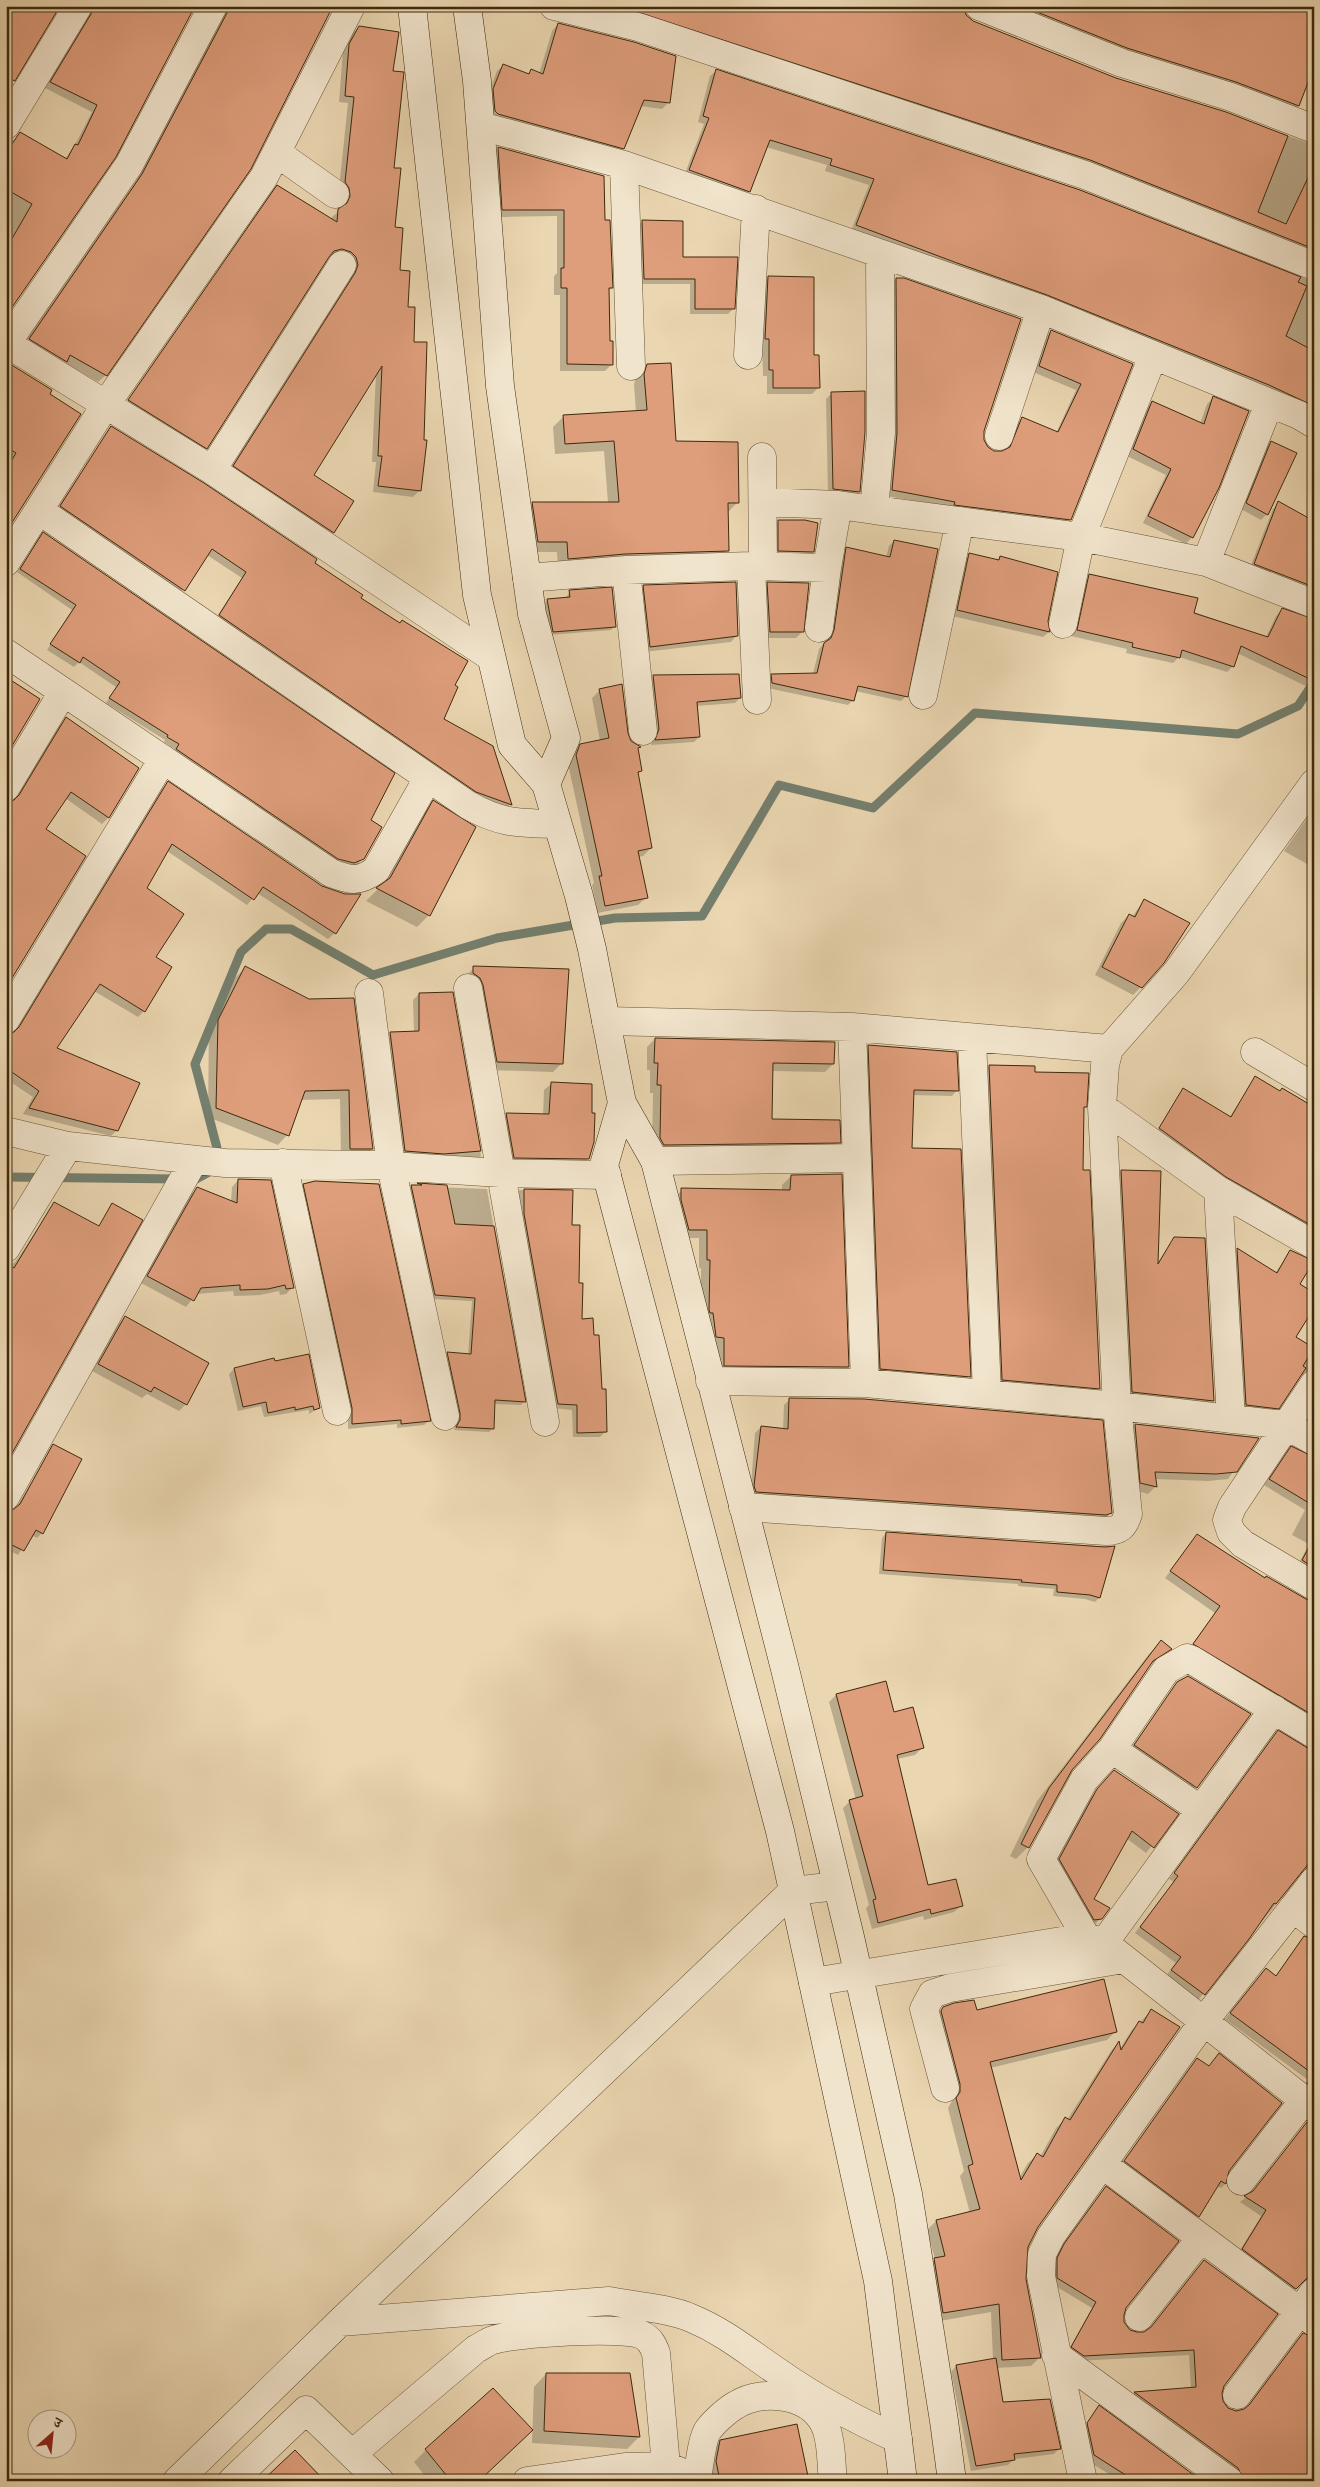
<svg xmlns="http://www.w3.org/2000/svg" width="1320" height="2487" font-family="'IM FELL Double Pica','Noto Serif Devanagari',serif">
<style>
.shadow{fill:#0003}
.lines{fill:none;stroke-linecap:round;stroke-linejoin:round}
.stream{stroke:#747f6e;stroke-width:9}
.building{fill:#de9d7b;stroke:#3e290c}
.minor-casing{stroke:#695435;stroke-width:29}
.secondary-casing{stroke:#3e290c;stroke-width:29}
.minor{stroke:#f1e4cc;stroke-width:28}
.secondary{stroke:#f1e4cc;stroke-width:28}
</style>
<rect width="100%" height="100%" fill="#ead6b1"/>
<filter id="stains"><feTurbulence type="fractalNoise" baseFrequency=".004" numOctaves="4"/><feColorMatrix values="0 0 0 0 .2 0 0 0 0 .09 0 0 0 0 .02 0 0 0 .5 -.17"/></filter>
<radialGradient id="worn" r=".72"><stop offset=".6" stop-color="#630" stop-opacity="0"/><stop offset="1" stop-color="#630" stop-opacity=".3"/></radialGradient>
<path class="shadow" d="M6,6H58L6,92Z
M86,6H194L6,313V142L14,140L20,134L65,159L75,145L92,112L45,88L86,21L88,13Z
M592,6H963L966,17L973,22L1116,79L1225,113L1314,145V257Z
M1002,6H1314V87L1306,84L1298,106L1292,112Z
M229,7L239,12L106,375L98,382L64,363L22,346L136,181L220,22L222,14Z
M558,24L668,103L662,109L640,106L623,148L617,154L492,120L488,96L497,71L504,65L527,75L531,71L539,74L552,31Z
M359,27L392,72L394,228L399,271L413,343L420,490L413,497L373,492L376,462H372L376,373L312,476L333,532L327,538L228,472L349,281L352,273L336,255L327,257L206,448L200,454L123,407L277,187L332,220V217L343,208L345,203L339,189L348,103L339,102L343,51L352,33Z
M716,71L1079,191L1314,282V417L851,231L869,185L825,171L827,165L766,147L749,191L743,197L684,176L704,124L698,122L710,76Z
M499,148L603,221L611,288L608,291V343L612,364L605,371H560V295H554V276L557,273V216L495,217L491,155Z
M642,222L734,308L728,314H690V284H638L636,228Z
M768,278L813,357L819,387L812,394H767V376H763L762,345H758L762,284Z
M896,279L983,431V440L987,448L993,452L1006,451L1016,425L1022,419L1056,433L1076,390L1033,372L1045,337L1051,331L1132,364L1070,519L1064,525L886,496L890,285Z
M6,364L50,390L6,530Z
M647,366L675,442L738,502L727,513V551L717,561L558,569L557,552H528L522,514L533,503H608L604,451L555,454L553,427L564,416L636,412L634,385L636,376Z
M832,393L859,492L853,497L828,495L826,399Z
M1213,398L1192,537L1186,544L1143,523L1166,475L1127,456L1146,409L1152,403L1200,424L1207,404Z
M111,427L314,563L359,598L454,686L442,720L492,747L510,805L505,810L470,797L214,621L242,578L207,555L178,596L55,512Z
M1271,443L1267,514L1261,520L1241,509L1265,448Z
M1279,503L1314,552V597L1249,570L1273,509Z
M779,521L813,551L805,560L771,559V529Z
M43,534L369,820L363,858L358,864L348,868L333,863L172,754L175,749L164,742L165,740L106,703L116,687L79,662L74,667L47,650L72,610L17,572Z
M894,541L906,696L901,701L855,691L853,700L848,705L767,688V680L772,675L813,674L819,649L830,636L842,554L847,549L886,558L889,546Z
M969,555L996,561L1000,557L1046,621L1049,632L1043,637L952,616L963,561Z
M1090,576L1266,637L1276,616L1282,610L1314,620V690L1237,653L1233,666L1227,672L1179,657L1173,663L1126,653L1127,649L1071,636L1083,582Z
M768,583L803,631L796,638H763L761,590Z
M644,586L737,635L731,642L644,652L637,593Z
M570,591L615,626L611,630L550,635L544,604L547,600L566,598Z
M653,677L740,698L735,703L697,706L699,737L694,742L651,745L654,736L648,682Z
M600,690L630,741L639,747L637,749L641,771L637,774L651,848L643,856L638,857L646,898L638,905L598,913L592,885L594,883L568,764L573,753L581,745L600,741L592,698Z
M1314,706V717L1310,715Z
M66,719L138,768L108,818L102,824L65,798L44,829L14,802L60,725Z
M168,783L335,933L328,939L257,893L247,905L167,851L145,889L154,957L144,1011L138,1017L94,991L56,1049L117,1130L111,1136L23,1114L33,1097L6,1079V1036L14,1034L162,789Z
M434,802L429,915L417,927L366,901L380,887L421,814Z
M1314,809V868L1284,851Z
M1144,900L1141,987L1133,995L1095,975L1121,923L1129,915L1132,917Z
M245,968L309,1000L353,999L372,1149L363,1158H341L340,1099L300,1100L287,1135L278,1145L208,1117L209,1023L217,1015L236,977Z
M474,968L561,1064L553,1072L489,1070L466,976Z
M452,993L481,1156L474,1162L399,1157L384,1039L390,1033H414L413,1000L419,994Z
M655,1039L833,1064L825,1072L772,1071L771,1120L839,1142L831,1150L656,1152L652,1147L653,1093H650V1070H647V1047Z
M869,1046L957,1090L952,1096L913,1095L911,1149L969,1376L964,1382L875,1374L863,1051Z
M989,1066L1033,1073L1085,1106L1083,1109L1082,1171L1099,1388L1093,1394L997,1385L983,1072Z
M1255,1078L1314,1117V1236L1154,1135L1183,1090L1229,1118Z
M551,1084L588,1158L581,1165L508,1164L500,1121L507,1114L543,1115L544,1090Z
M1121,1171L1157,1264L1174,1238L1213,1401L1208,1406L1127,1397L1116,1177Z
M791,1176L848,1367L839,1376L716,1374L701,1319V1268H699V1238H680L673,1199L682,1190L782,1191V1185Z
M238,1180L293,1287L286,1294L280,1295L279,1291L260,1295L234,1296L233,1291L196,1294L186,1307L141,1283L190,1195L197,1189L231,1202L232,1187Z
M304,1185L429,1421L424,1425L397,1428V1424L348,1429V1413L299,1190Z
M412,1186L487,1189L524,1402L521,1405L493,1404V1428L489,1432L454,1430L457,1417L444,1357L448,1353L468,1355L472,1301L432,1299L408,1189Z
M520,1190L571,1191V1226L581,1320L605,1432L600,1437H573L572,1410L553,1408L515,1195Z
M54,1204L98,1227L112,1205L6,1461V1265L14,1263L18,1258Z
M1237,1250L1275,1273L1291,1251L1298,1285L1295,1337L1314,1349V1376L1301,1375L1272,1414L1240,1410L1232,1255Z
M125,1317L186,1404L179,1411L147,1394L142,1398L92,1371L118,1325Z
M234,1369L319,1408L309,1414V1410L264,1417L261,1406L238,1411L229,1374Z
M790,1399L1111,1512L1104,1520L750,1498L755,1433L761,1427L783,1430L784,1405Z
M1314,1411V1433L1304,1426Z
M1135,1425L1257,1439L1228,1479L1208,1481L1155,1479V1487L1148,1494L1134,1490L1128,1432Z
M53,1445L42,1533L37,1538L31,1535L18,1555L6,1549V1513L15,1510Z
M1292,1448L1314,1458V1577L1297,1567L1309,1544L1292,1535L1305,1510L1264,1485Z
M886,1533L1114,1547L1099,1598L1095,1602L1085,1599L1053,1596L1054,1589L1018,1586V1584L879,1574L882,1538Z
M1197,1536L1265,1579L1314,1603V1725L1188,1650L1215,1613L1165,1578Z
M1161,1642L1170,1649L1147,1668L1071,1769L1028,1847L1016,1859L1010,1856L1037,1801L1149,1654Z
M1178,1683L1249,1714L1190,1794L1128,1752Z
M836,1695L893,1713L922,1748L915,1755L897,1759L927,1887L962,1905L954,1912L924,1920L923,1916L872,1929L866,1908L869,1905L843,1808L850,1801L856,1800L829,1702Z
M1278,1732L1314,1751V1873L1302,1872L1198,2000L1166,1976L1176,1963L1135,1933L1174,1882L1169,1879Z
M1108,1778L1177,1814L1146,1853L1126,1838L1093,1899L1101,1918L1094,1925L1053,1866L1091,1797Z
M1314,1940V2100L1302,2089L1308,2080L1225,2019L1266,1970L1275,1977L1299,1944Z
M943,2008L1116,2031L1107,2040L990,2068L1019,2178L1028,2163L1037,2155L1040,2157L1056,2128L1065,2119L1067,2120L1111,2051L1118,2043L1120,2049L1131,2031L1151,2011L1027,2247L1024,2279L1040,2357L1031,2366L996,2368L1002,2404L1059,2449L1054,2454L1014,2459L1008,2465L971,2471L951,2372L956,2366L993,2360L991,2312L934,2322L926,2268L935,2259L927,2230L936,2221L970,2213L960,2176L964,2171L948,2108L952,2101V2093L934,2017Z
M1197,2060L1227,2171L1225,2184L1221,2188L1217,2186L1194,2220L1120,2166Z
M1308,2123H1314V2284L1301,2283L1290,2294L1237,2255L1261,2216L1240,2202L1252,2193Z
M1106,2188L1125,2307L1122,2315L1123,2323L1129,2331L1137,2334L1149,2330L1204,2261L1223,2385L1220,2392L1221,2401L1227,2409L1236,2412L1246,2409L1303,2335L1314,2481H1238L1129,2399L1134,2393L1191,2389L1189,2355L1077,2361L1067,2353L1092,2308L1052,2284V2265L1059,2251Z
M546,2374L639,2437L627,2449L532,2443L534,2387Z
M1099,2407L1200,2481H1120L1088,2461L1082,2430Z
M721,2441L808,2481H701L705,2457Z
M426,2450L478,2481H429L414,2462Z"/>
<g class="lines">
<path class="stream" d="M6,1177L178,1179
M191,1179H196L211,1171L217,1148L195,1064L241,952L266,929H291L373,975L497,938L615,918L702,916L779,785L873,808L975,713L1238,734L1298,706L1314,682"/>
</g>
<path class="building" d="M6,6H60L15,81L6,77Z
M94,6H195L116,157L6,316V249L32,204L6,189V153L20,132L67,159L75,144L78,145L97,105L50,82L91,14Z
M228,6H333L251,169L107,376L70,355L67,362L29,339L142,174L227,13Z
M619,6H964L966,15L973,21L1116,78L1226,112L1288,136L1258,212L1286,224L1314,165V249L1090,160Z
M1022,6H1314V67L1299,106L1236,82L1127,48Z
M558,23L634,42L676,56L670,103L644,100L624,149L498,114L495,111L493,89L503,64L529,74L531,69L543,74Z
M359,26L399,32L393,71L404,72L394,168H401L395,227L403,228L400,270L410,271L408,307H415L414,342H427L424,440H427L421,491L378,486L382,456H378L382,366L314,475L354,501L334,533L233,466L355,273L358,265L356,257L351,252L342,249L334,251L329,257L207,449L128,400L277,185L337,222L338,209L347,203L350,196L349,188L345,182L354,97L345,96L349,44Z
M716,69L1080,190L1301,277L1298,282L1307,286L1286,336L1314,351V406L1269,385L1047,295L957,263L856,225L874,179L830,165L832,159L770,140L750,192L689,170L709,118L703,116Z
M498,147L604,176L605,220H610L613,288H609L610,341H613V365L567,364V288H561V268H564V210H502Z
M642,220L683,221V257H738L735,309H695V279H644Z
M768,276L814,277V355H819L820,388H773V370H769V339H765Z
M896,278H904L1021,319L984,431V440L988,447L994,451H1002L1010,447L1022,417L1058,432L1081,384L1039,366L1051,330L1133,364L1071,520L954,505L955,502L892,490L897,433Z
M671,363L676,441L738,442L739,503H728L729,551L625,554L568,559L567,542H538L532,502H619L614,441L565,444L563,415L647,410L644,374L647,364Z
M10,364L52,390L50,394L81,414L6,532V470L16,453L6,447V370Z
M865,391V432L860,492L833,489L831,392Z
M1213,396L1249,411L1219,488L1193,538L1148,516L1171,469L1133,449L1152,401L1204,424Z
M111,426L204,483L317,559L315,563L363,595L361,598L400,623L402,620L468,661L455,685L458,687L444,719L493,746L512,805L476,792L219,615L246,572L212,549L185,591L60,506Z
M1271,441L1297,453L1268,515L1246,503Z
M1278,501L1314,521V587L1254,564Z
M778,520H805L818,523L814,552L778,551Z
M43,532L395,773L371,820L382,827L364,859L354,863L338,859L176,749L179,744L167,737L168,735L109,698L120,682L83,657L80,663L50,644L76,605L20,569Z
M894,540L938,549L908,697L858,686L854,701L772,683L771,674L817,673L824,643L831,638L834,630L846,547L890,557Z
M969,553L999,560L1000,556L1058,572L1048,621L1050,632L957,610Z
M1089,574L1198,598L1194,613L1268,637L1282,608L1314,619V681L1241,646L1234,667L1182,650L1180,658L1132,647L1133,643L1077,630Z
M736,582L738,636L650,647L643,585Z
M767,582L809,583L804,632H770Z
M612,587L616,627L553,632L547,599L570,597L569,590Z
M739,674L741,698L697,702L700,737L655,740L659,729L653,675Z
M6,677L40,699L6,756Z
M622,684L628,733L631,741L641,747L638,748L642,771L638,772L652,848L638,851L648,898L605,906L599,876H602L576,755L580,744L609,738L599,689Z
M66,717L139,768L109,818L71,792L46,829L86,856L6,988V803L14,800L19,795Z
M168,781L322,886L345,894H361L336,934L263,887L254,900L172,844L147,888L184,914L156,957L172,967L145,1012L100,984L57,1048L140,1083L118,1131L29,1108L39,1091L6,1068V1035L14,1032L19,1027Z
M433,800L476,827L430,916L376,888L390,878Z
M1144,899L1190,923L1164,963L1142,988L1102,967L1129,914L1135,917Z
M245,966L309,999L354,998L373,1149H350L349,1090L305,1091L289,1136L216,1108L218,1020Z
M473,966L569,969L563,1064L497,1062L483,985L480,978L473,973Z
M453,992L481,1151L444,1154L405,1151L390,1032L419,1031V993Z
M655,1038L835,1042L834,1064L773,1063L772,1119L840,1120L841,1143L664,1145L660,1138L661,1085H657L658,1063H654Z
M868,1045L957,1052L959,1091L914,1090L912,1148L961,1149L971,1377L880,1369Z
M989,1065L1035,1066V1072L1089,1073L1087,1107H1084L1083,1170H1090L1100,1389L1002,1380Z
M1255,1076L1280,1091L1282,1088L1314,1107V1227L1226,1177L1159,1128L1183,1088L1231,1117Z
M551,1082L592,1084V1113H595L594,1142L589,1159L514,1158L506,1113L549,1114Z
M1121,1170L1161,1171L1158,1264L1174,1237L1205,1238L1214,1401L1132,1392Z
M842,1174L849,1367L724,1366V1338L716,1337L713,1313H710L709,1310L710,1260H707V1230H689L681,1200V1188L790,1190L791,1175Z
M238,1179L271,1180L294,1288L286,1289L285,1285L268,1289L240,1290V1285L201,1288L194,1301L147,1276L197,1187L237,1203Z
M315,1181L379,1184L431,1421L401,1424V1420L352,1424V1408L303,1184Z
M417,1183L447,1185L455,1224L494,1226L526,1402L495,1400L494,1429L456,1427L460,1420V1413L447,1352L471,1354L475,1298L435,1295L411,1185H422Z
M524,1189L573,1190L572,1225H580L579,1283H583L582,1319L593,1318L594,1335H599L602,1389H606L607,1432L577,1433V1405L558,1404L524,1214Z
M54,1202L99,1226L112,1203L143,1220L6,1464V1264L14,1268Z
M1237,1248L1277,1273L1290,1250L1314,1261L1300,1284L1314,1293V1308L1296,1337L1314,1348L1303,1366L1306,1368L1279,1409L1246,1405Z
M125,1316L209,1363L187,1405L154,1387L151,1392L98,1364Z
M309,1354L320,1408L314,1410L313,1406L295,1410V1407L268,1413L266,1402L243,1407L234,1368L274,1358L275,1361Z
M789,1398L864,1399L1103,1420L1112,1513L1106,1515L756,1492L754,1486L761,1426L788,1429Z
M1135,1424L1259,1438L1237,1472L1216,1474L1155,1472L1157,1487L1140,1483Z
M53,1444L82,1459L43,1534L36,1530L24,1551L6,1542V1512L14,1509L20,1504Z
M1291,1446L1314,1457V1506L1269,1479Z
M886,1532L1105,1547L1115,1546L1100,1598L1090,1595L1057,1592V1585L1021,1582L1022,1580L883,1570Z
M1197,1534L1265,1578L1266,1576L1306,1599L1314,1602V1716L1193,1644L1220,1606L1170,1571Z
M1314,1538V1568L1302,1560Z
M1161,1640L1172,1649L1153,1661L1100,1739L1072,1770L1029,1848L1021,1844L1049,1788Z
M1188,1676L1251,1714L1197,1788L1134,1745L1177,1682Z
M886,1681L894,1712L913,1707L924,1748L897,1755L928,1885L956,1879L963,1906L931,1914L930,1909L878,1923L873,1900L876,1899L849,1800L863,1796L836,1694Z
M1278,1730L1306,1747L1314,1750V1857L1276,1904L1274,1903L1249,1939L1205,1995L1171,1970L1181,1957L1140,1927L1178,1876L1174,1873Z
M1114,1770L1179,1814L1154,1848L1132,1831L1094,1899L1110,1908L1102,1919L1094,1920L1059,1859L1097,1789Z
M1304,1936L1314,1939V2088L1307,2083L1313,2074L1230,2013L1266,1968L1276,1976Z
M1104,1979L1117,2032L990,2062L1021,2180L1037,2153L1043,2157L1065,2117L1070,2120L1119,2041L1121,2050L1139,2021L1143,2023L1151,2009L1180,2027L1038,2227L1028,2247L1026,2279L1041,2358L1002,2360L999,2304L943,2313L934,2258L945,2256L936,2220L980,2209L968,2166L973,2164L956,2098L960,2092V2084L941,2011L943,2007L954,2003L974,2000L977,2010Z
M1219,2053L1282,2103L1229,2171L1226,2184L1221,2181L1199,2217L1124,2161L1197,2058L1209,2066Z
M1307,2122L1314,2123V2277L1307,2278L1296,2289L1242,2249L1266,2210L1244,2196L1253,2191Z
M1106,2186L1179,2241L1126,2308L1124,2315V2322L1130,2330L1137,2332H1144L1151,2327L1204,2260L1278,2314L1224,2386L1222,2393L1223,2401L1228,2408L1236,2411L1244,2409L1249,2405L1303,2333L1314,2337V2481H1244L1238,2468L1134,2392L1196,2387L1194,2350L1084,2356L1071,2347L1096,2302L1057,2278V2258L1064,2244Z
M996,2358L1003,2402L1050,2399L1061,2449L1014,2454L1015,2460L976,2466L956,2365Z
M546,2373H630L640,2437L544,2431Z
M493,2388L533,2430L479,2481H451L425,2449Z
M1099,2405L1202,2481H1135L1094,2455L1087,2423Z
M797,2424L809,2481H720L716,2461L720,2440Z
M295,2450L325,2481H262Z"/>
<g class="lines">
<defs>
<path id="minor" d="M554,6L638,27L1085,175L1314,266
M979,6L1122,63L1231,97L1314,129
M6,125L78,6
M481,126L624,165L1041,309L1299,415L1314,424
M277,153L335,194
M624,165L631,366
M6,343L212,470L491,657
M6,344L129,165L213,6
M748,355L756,209
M999,436L1041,309
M762,457L763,565
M212,470L342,265
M763,502L838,505
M874,510L1081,537L1206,562L1269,404
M40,511L468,805C501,824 519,823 557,824
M6,562L106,404L264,177L351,6
M1206,562L1314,604
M626,570L643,731
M527,578L626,570L751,566
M1063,624L1081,537L1153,356
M819,628L827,568
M6,653L331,873C350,880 358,883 376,870L428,778
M923,695L960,521
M757,700L751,566L827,568L838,505L874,510L881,433L880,254
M6,787L63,692
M468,988L545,1422
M369,993L391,1166L445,1416
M6,1019L163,759
M606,1021L852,1027L1109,1049
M852,1027L865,1383
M972,1039L987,1393
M1255,1052L1314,1087
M6,1131L68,1146L225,1163L376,1165L500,1173L607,1175
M655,1161L857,1158
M283,1163L337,1411
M1218,1190L1314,1245
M6,1248L68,1146
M710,1381L865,1383L1117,1406L1285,1425L1314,1441
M1314,1384L1232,1507L1227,1520L1231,1532L1243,1544L1314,1586
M1231,1419L1218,1190L1102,1107L1105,1065L1109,1049L1176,973L1314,783
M6,1496L194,1160
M743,1507L1106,1531C1119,1531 1124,1527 1128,1514L1117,1406L1102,1107
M1112,1749L1201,1810
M1314,1881L1293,1908L1314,1924
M1086,1937L1041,1859L1084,1780L1112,1749L1166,1670L1187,1658L1192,1660L1314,1734
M1104,1943L1274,1709
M813,1982L1086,1937L1104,1943L1314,2108
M945,2088L924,2009L932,1994L950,1988L1124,1959
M1102,2164L1314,2322
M1241,2181L1304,2100
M1139,2317L1201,2238
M340,2322L609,2301C634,2306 668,2308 691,2318C725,2332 748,2352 778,2372C815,2398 856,2420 898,2439
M1056,2355L1229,2481
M1237,2395L1314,2292
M352,2454L476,2349C482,2346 487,2342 493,2340C515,2333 623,2326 642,2335C650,2339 653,2345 656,2353L666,2466
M697,2479C699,2468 702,2438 708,2430C714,2422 727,2410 736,2405C765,2387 816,2395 827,2431C832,2446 831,2465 833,2481
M177,2481L340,2322L793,1891L837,1886
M232,2481L306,2410L380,2481
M527,2481L625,2467L666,2466L681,2472
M1083,2481L1041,2276L1042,2254L1051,2236L1204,2021L1293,1908"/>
<path id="secondary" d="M412,6L477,595L512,745L546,784L579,896L592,949L622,1103L655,1161L784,1665L850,1937L908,2194L944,2421L952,2481
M467,6L477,81L500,386L532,614L566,738L546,784
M622,1103L604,1165L780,1831L878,2281L903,2481"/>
</defs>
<use href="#minor" class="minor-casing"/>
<use href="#secondary" class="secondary-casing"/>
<use href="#minor" class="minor"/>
<use href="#secondary" class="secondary"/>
</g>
<rect width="1320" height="2487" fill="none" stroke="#ead6b1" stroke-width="25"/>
<rect x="8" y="8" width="1305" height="2472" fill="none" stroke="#3e290c" stroke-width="2.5"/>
<rect x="12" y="12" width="1295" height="2462" fill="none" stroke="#3e290c"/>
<g transform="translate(52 2434) rotate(27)"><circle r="24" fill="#f1e4cc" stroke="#a9997f"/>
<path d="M0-4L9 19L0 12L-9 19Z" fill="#8f2418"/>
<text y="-8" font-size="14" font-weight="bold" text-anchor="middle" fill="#3e290c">उ</text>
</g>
<rect width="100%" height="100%" filter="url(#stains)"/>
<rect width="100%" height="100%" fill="url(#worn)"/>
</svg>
